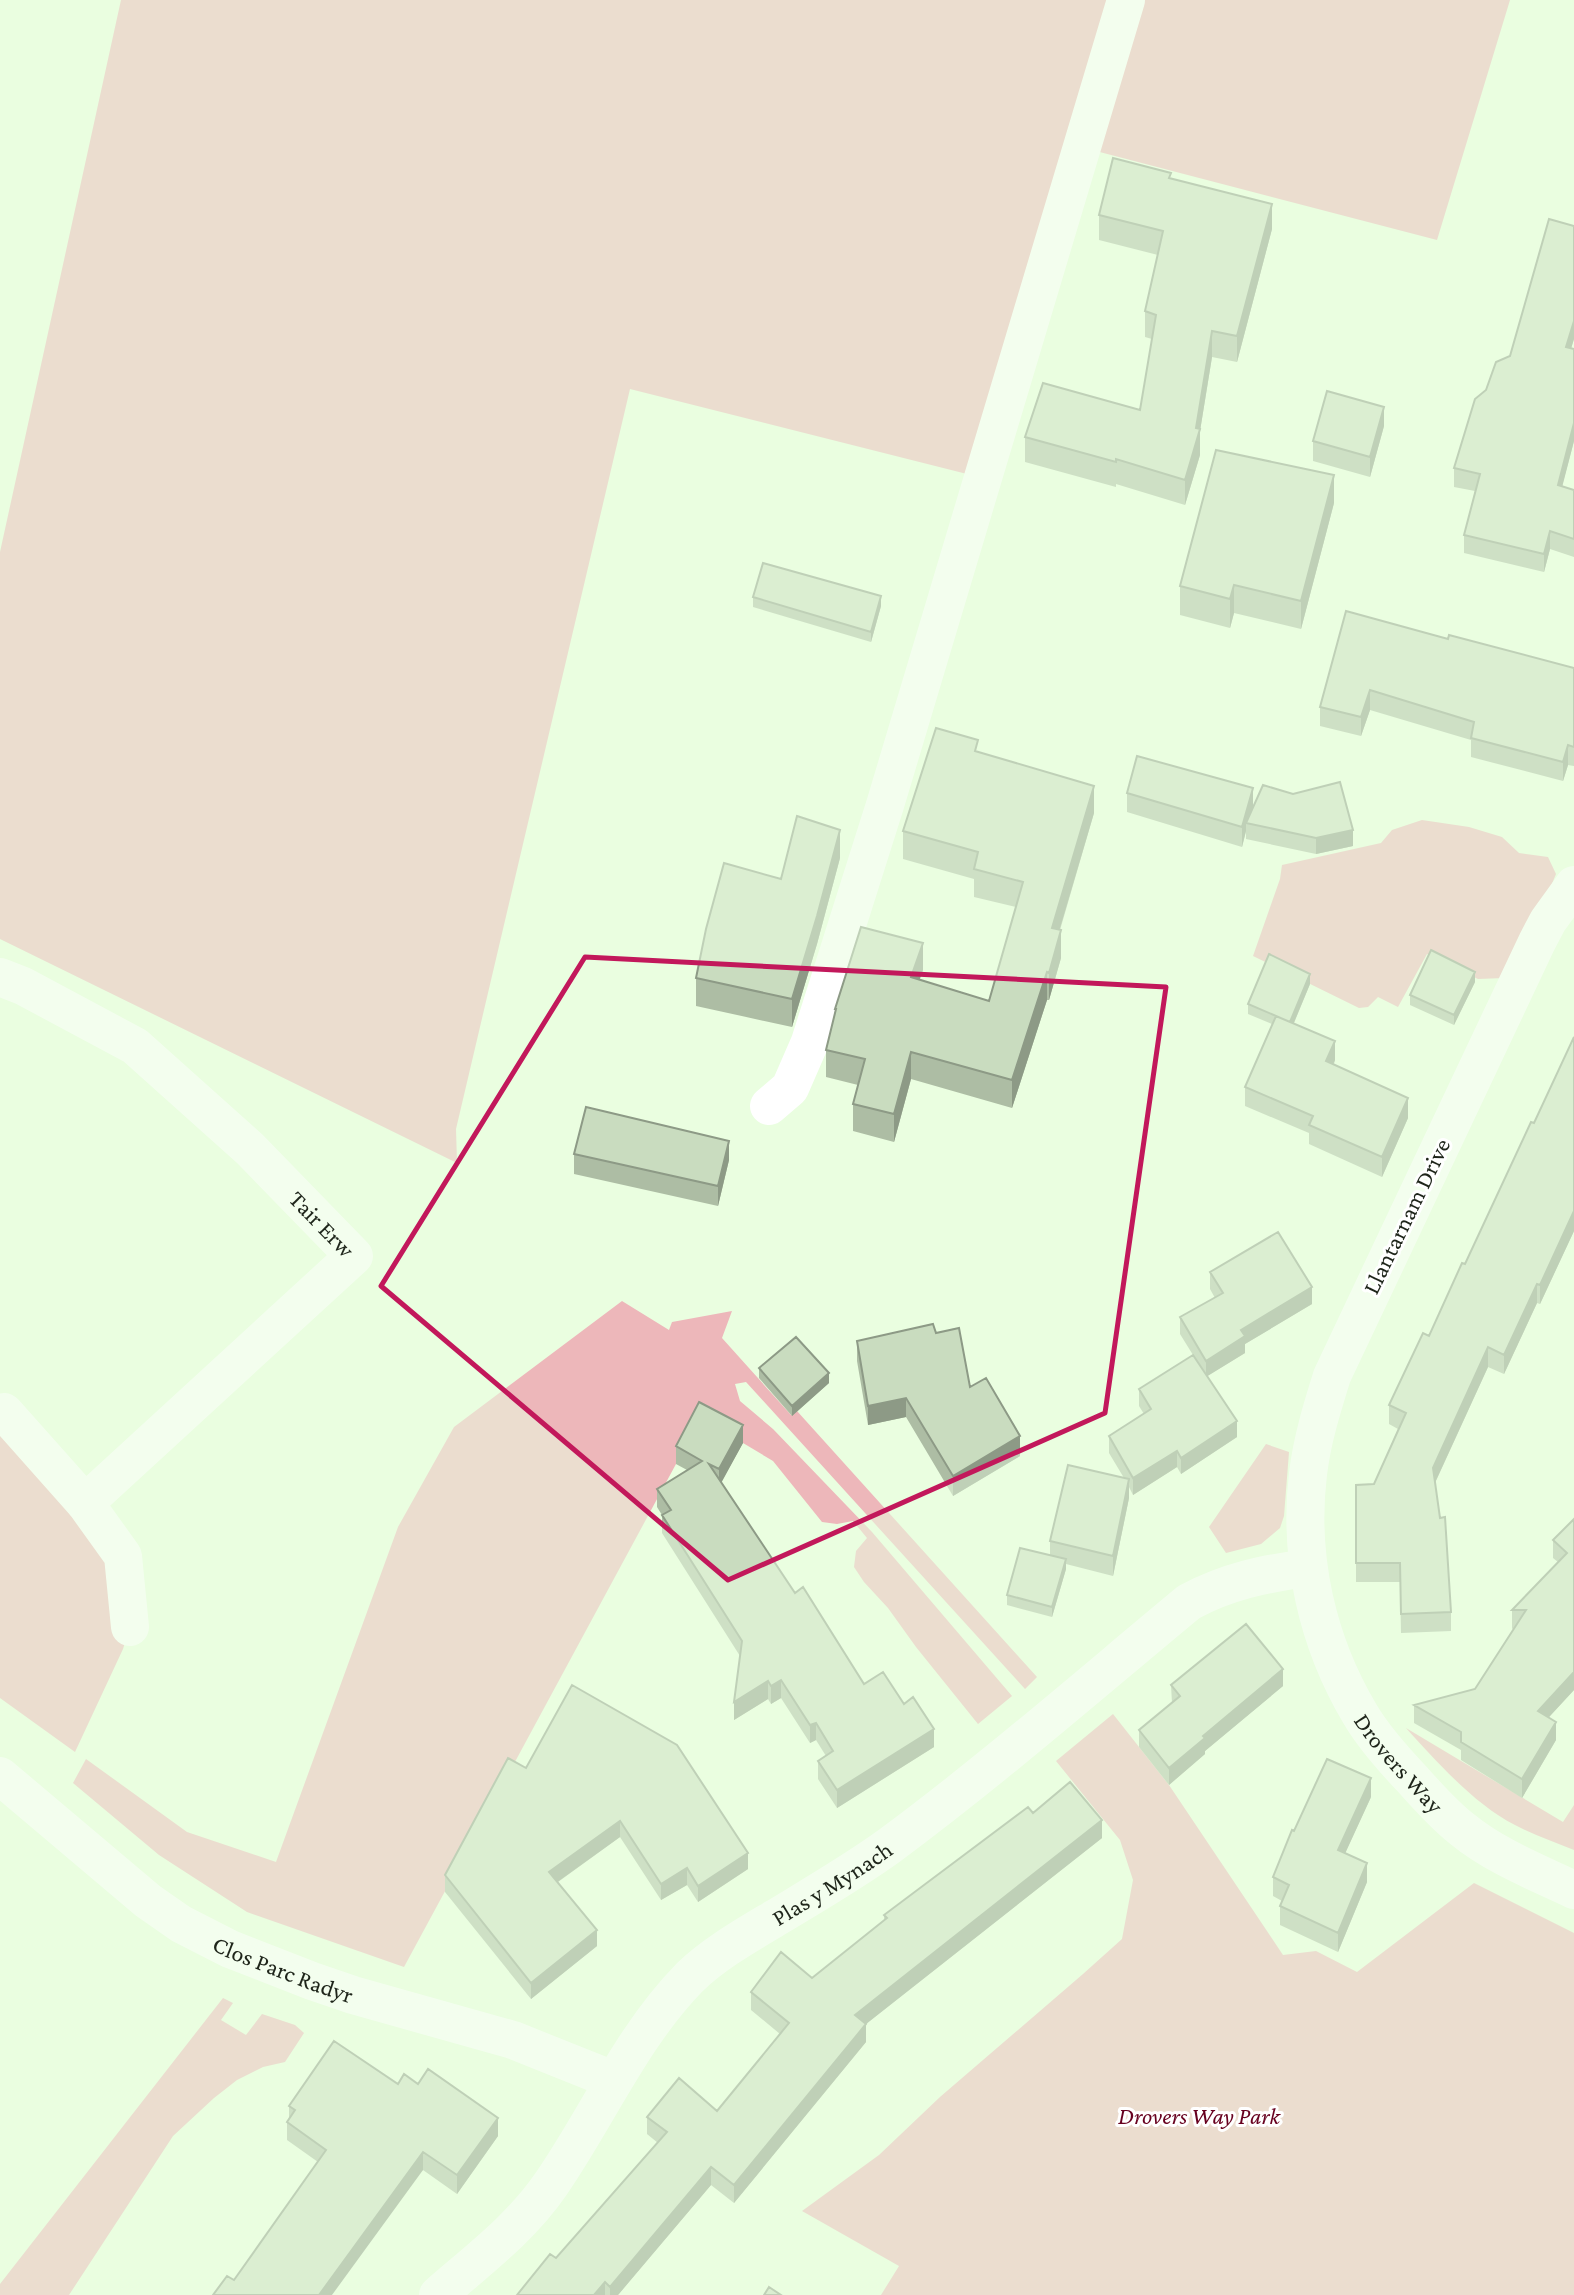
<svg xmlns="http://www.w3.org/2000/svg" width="1574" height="2295" font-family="'Crimson Pro',serif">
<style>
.green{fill:#edb7ba}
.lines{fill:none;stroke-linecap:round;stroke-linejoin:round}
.minor{stroke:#fff;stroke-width:38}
.wall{fill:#adbda4}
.shaded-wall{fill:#8d9a86}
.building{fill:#c9dcbf;stroke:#8d9a86;stroke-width:2}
.marked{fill:none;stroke:#c2185b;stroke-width:5;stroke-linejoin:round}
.labels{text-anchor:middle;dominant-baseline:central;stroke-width:6;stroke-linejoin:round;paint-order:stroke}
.street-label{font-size:24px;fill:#1e251a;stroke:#fff}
.park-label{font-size:24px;font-style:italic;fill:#67001f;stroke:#fff}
</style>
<rect width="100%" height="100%" fill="#eafee0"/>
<path class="green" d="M121,0H1110L967,474L630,389L456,1129L457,1163L0,939V552Z
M1139,0H1510L1437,240L1092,150Z
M1422,820L1469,827L1502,837L1519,853L1548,857L1556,874L1540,913L1504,978L1478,979L1427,954L1398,1007L1378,997L1368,1007L1359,1008L1253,956L1280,879L1282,865L1381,843L1392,830Z
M622,1301L669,1330L672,1322L732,1311L722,1338L791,1415L797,1411L1037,1677L1025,1689L746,1382L735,1384L740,1401L773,1429L872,1532L1012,1696L978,1724L916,1647L888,1608L864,1582L854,1567L856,1551L867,1538L853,1521L837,1524L822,1522L773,1461L743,1443L676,1464L404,1967L247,1912L159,1855L73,1783L86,1759L187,1832L276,1862L398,1527L454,1427Z
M0,1434L117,1567L130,1626L123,1649L75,1752L0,1698Z
M1266,1444L1289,1452L1284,1516L1280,1528L1261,1544L1226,1553L1209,1527Z
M1113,1714L1169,1785L1283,1955L1316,1951L1357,1972L1474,1883L1574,1933V2295H881L899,2266L802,2211L879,2155L940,2097L1083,1974L1122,1939L1133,1880L1120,1840L1056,1761Z
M1406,1728L1563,1822L1574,1805V1850C1554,1842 1534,1835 1515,1825C1475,1805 1436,1761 1406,1728Z
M223,1998L233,2003L221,2020L246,2035L262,2014L295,2025L304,2033L285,2062L263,2067L237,2080L214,2098L173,2136L69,2295H0V2284Z"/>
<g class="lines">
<g class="minor">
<path id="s1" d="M1574,885L1548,921L1537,942L1332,1376C1322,1408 1312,1440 1308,1474C1298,1557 1317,1642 1360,1714C1374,1738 1394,1760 1413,1780C1428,1797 1444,1815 1462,1829C1495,1856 1536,1872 1574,1890"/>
<path id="s2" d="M0,977L23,986L135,1046L250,1149L354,1256L85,1503L4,1412"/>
<path d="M769,1106L790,1088L810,1042L885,805L1126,0"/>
<path d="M85,1503L123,1556L130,1627"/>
<path id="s3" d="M0,1776L148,1901L181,1924L230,1949L312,1981L353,1995L513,2040L613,2080"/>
<path id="s4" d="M438,2295C478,2260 521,2228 551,2184C598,2116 631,2037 690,1977C715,1953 747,1935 777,1917C815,1894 853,1872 889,1846C993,1769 1090,1684 1189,1602C1228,1581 1264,1574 1307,1568"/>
</g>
</g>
<path class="wall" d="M1171,178L1272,229L1237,362L1212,357L1200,431V455L1185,505L1116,484V487L1025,462V437L1140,410L1152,339L1145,337V311L1158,255L1099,240V215Z
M1574,226V339L1571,348L1574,349V441L1562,486L1574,490V557L1550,549L1544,572L1464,553V535L1475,491L1454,487V468L1486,390L1510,356Z
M1384,426L1370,477L1313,461V441Z
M1334,503L1301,629L1234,613L1230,628L1180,615V586Z
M753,597L881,606L871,642L753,607Z
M1448,639L1574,668V766L1568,765L1563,781L1471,757V740L1370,710L1361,736L1320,726V707Z
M978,752L1094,813L1060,930L1061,958L1049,1000H1047L1012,1108L911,1079L894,1142L853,1131V1104L858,1085L826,1077V1050L835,1016V1009L923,970L919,980L989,1001L1016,907L974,897V879L903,859V831Z
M1127,793L1253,807L1353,846L1316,854L1246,839V831L1242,847L1127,812Z
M840,858L817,944L792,1027L696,1006V978L781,879Z
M1475,982L1454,1025L1410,1005V995Z
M1310,984L1294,1023L1335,1060L1334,1064L1408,1118L1382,1177L1309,1144V1133L1245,1106V1087L1272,1024L1248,1014V1004Z
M1574,1037V1231L1540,1304L1537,1303L1504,1374L1488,1367L1435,1483L1451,1612V1631L1401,1633L1400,1582H1356V1485L1374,1484L1398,1429L1389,1424V1405L1429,1336L1465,1264L1534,1123Z
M574,1154L729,1160L718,1206L574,1174Z
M1210,1272L1312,1304L1245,1344V1353L1207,1376L1237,1437L1181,1474L1177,1467L1133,1495L1129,1487V1498L1113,1576L1066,1564V1569L1052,1617L1007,1605V1595L1050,1555V1541L1124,1478L1109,1453V1436L1144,1414L1139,1406V1389L1193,1355L1180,1334V1317L1215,1298L1210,1289Z
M936,1333L970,1387L1020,1456L953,1496L906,1417L868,1425L857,1361V1341Z
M759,1368L829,1383L792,1416L759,1378Z
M743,1443L721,1482L795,1593L864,1684L934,1747L837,1808L818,1779V1761L826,1756L816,1740L810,1743L781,1698L771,1704L768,1699L734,1720L740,1656L662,1533V1515L657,1507V1489L687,1470L676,1464V1446Z
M1574,1519V1690L1549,1717L1556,1740L1522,1798L1461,1760V1750L1414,1723V1705L1475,1689L1514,1628L1512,1629V1610L1558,1562L1553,1558V1540Z
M1171,1685L1283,1686L1205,1751V1754L1169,1785L1139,1747V1730L1172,1703Z
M526,1768L748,1869L698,1902L687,1885L661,1900L620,1837L558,1882L597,1946L531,1999L445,1892V1875Z
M1371,1797L1345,1853L1367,1882L1338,1952L1280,1925V1906L1282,1901L1273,1896V1877L1294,1831Z
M1033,1813L1102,1838L866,2024V2042L734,2203L711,2185L618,2295H517L556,2258L658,2143L647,2134V2117L717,2111L780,2034L751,2010V1992L812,1978L884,1920V1915Z
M398,2084H418L498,2136L457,2194L423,2170L213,2295L234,2280L318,2162L287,2140V2122L289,2118V2106Z"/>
<path class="shaded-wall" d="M1272,204V229L1237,362V336Z
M1574,321V339L1566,365V347Z
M1212,331V357L1200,431V455L1185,505V480L1196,428Z
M1384,407V426L1370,477V457Z
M1574,423V441L1558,503V485Z
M1334,475V503L1301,629V601Z
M1550,531V549L1544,572V554Z
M1234,585V613L1230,628V599Z
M881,596V606L871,642V632Z
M1370,690V710L1361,736V717Z
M1568,745V765L1563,781V762Z
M1094,786V813L1052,955V928Z
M1253,788V807L1246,823V831L1242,847V827Z
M840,830V858L817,944L792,1027V999Z
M1353,830V846L1316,854V838Z
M1061,930V958L1049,1000V973Z
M923,943V970L911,1004V977Z
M1047,972V1000L1012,1108V1080Z
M1475,972V982L1454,1025V1015Z
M1310,974V984L1290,1032V1022Z
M1335,1041V1060L1326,1080V1061Z
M911,1052V1079L894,1142V1114Z
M1408,1098V1118L1382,1177V1157Z
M729,1141V1160L718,1206V1186Z
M1574,1211V1231L1540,1304V1285Z
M1537,1284V1303L1504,1374V1355Z
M1312,1287V1304L1245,1344V1353L1206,1377V1361L1241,1330Z
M1488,1347V1367L1433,1487V1468Z
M829,1373V1383L792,1416V1406Z
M906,1398V1417L868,1425V1406Z
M1237,1421V1437L1181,1474V1458Z
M743,1425V1443L719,1487V1469Z
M1020,1436V1456L953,1496V1476Z
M1177,1451V1467L1133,1495V1478Z
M1129,1479V1498L1113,1576V1556Z
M1066,1559V1569L1052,1617V1607Z
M1283,1669V1686L1205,1751V1754L1169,1785V1768L1203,1736Z
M1574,1672V1690L1538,1729V1711Z
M781,1680V1698L771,1704V1686Z
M768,1681V1699L734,1720V1702Z
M1556,1722V1740L1522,1798V1779Z
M816,1723V1740L810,1743V1725Z
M934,1729V1747L837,1808V1790Z
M1371,1778V1797L1338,1869V1850Z
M1102,1820V1838L866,2024V2042L734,2203V2185L855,2015Z
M620,1821V1837L549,1888V1872Z
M748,1853V1869L698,1902V1886Z
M1367,1863V1882L1338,1952V1933Z
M687,1868V1885L661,1900V1884Z
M597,1930V1946L531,1999V1983Z
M498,2118V2136L457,2194V2175Z
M423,2152V2170L332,2295H319Z
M711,2167V2185L618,2295H610V2287Z
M605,2282V2295H594Z"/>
<path class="building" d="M1113,158L1171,173L1169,178L1272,204L1237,336L1212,331L1196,428L1200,429L1185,480L1116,459V462L1025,437L1043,383L1140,410L1156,315L1145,311L1163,231L1099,215Z
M1549,219L1574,226V321L1566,347L1574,349V423L1558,485L1574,490V539L1550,531L1544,554L1464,535L1480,474L1454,468L1475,399L1486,390L1496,362L1510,356Z
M1327,391L1384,407L1370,457L1313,441Z
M1216,450L1334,475L1301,601L1234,585L1230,599L1180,586Z
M763,563L881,596L871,632L753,597Z
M1346,611L1448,639L1449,635L1574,668V747L1568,745L1563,762L1471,738L1474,722L1370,690L1361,717L1320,707Z
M936,728L978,740L975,751L1094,786L1052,928L1061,930L1049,973L1047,972L1012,1080L911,1052L894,1114L853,1104L865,1059L826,1050L836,1009H835L861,927L923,943L911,977L989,1001L1023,882L974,869L978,852L903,831Z
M1137,756L1253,788L1242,827L1127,793Z
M1340,782L1353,830L1316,838L1246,823L1263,785L1293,794Z
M797,816L840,830L817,916L792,999L696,978L706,929L724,863L781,879Z
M1431,950L1475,972L1454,1015L1410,995Z
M1269,954L1310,974L1290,1022L1248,1004Z
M1276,1016L1335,1041L1326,1061L1408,1098L1382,1157L1309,1125L1313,1116L1245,1087Z
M1574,1037V1211L1540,1285L1537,1284L1504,1355L1488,1347L1433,1468L1440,1518L1445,1517L1451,1612L1401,1614L1400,1563H1356V1485L1374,1484L1406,1413L1389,1405L1423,1333L1429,1336L1462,1263L1465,1264L1531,1122L1534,1123Z
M586,1107L729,1141L718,1186L574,1154Z
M1278,1232L1312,1287L1241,1330L1245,1336L1206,1361L1180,1317L1223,1293L1210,1272Z
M933,1324L936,1333L959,1328L970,1387L986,1378L1020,1436L953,1476L906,1398L868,1406L857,1341Z
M796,1337L829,1373L792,1406L759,1368Z
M1193,1355L1237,1421L1181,1458L1177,1451L1133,1478L1109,1436L1151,1409L1139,1389Z
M699,1402L743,1425L719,1469L709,1464L795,1593L803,1587L864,1684L883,1672L904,1704L913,1697L934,1729L837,1790L818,1761L833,1751L816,1723L810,1725L781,1680L771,1686L768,1681L734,1702L742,1641L662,1515L671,1510L657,1489L702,1461L676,1446Z
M1068,1465L1129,1479L1113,1556L1050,1541Z
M1574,1519V1672L1538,1711L1556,1722L1522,1779L1461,1742V1732L1414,1705L1475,1689L1526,1610H1512L1567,1553L1553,1540Z
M1020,1548L1066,1559L1052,1607L1007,1595Z
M1246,1624L1283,1669L1203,1736L1205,1738L1169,1768L1139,1730L1180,1696L1171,1685Z
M572,1685L677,1745L748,1853L698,1886L687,1868L661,1884L620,1821L549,1872L597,1930L531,1983L445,1875L508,1758L526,1768Z
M1327,1759L1371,1778L1338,1850L1367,1863L1338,1933L1280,1906L1289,1885L1273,1877L1292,1830L1294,1831Z
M1070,1782L1102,1820L855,2015L866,2024L734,2185L711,2167L610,2287L605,2282L594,2295H517L550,2254L556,2258L667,2132L647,2117L679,2078L717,2111L789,2023L751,1992L781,1952L812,1978L887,1918L884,1915L1028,1807L1033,1813Z
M334,2041L398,2084L404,2074L418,2084L428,2069L498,2118L457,2175L423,2152L319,2295H213L227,2276L234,2280L326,2150L287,2122L295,2110L289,2106Z
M769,2287L781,2295H764Z"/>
<path d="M0 0H1574V2295H0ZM585,957L1166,987L1105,1413L728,1580L381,1286Z" fill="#eafee0" fill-opacity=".55" fill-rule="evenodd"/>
<path class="marked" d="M585,957L1166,987L1105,1413L728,1580L381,1286Z"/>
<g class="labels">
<g class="street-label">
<text transform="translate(1406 1216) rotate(-64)">Llantarnam Drive</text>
<text stroke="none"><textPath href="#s2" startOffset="410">Tair Erw</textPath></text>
<text stroke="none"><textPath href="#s1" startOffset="962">Drovers Way</textPath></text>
<text stroke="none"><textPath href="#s4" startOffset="579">Plas y Mynach</textPath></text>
<text stroke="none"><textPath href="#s3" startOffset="346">Clos Parc Radyr</textPath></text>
</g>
<g class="park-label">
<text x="1199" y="2115">Drovers Way Park</text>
</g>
</g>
</svg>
